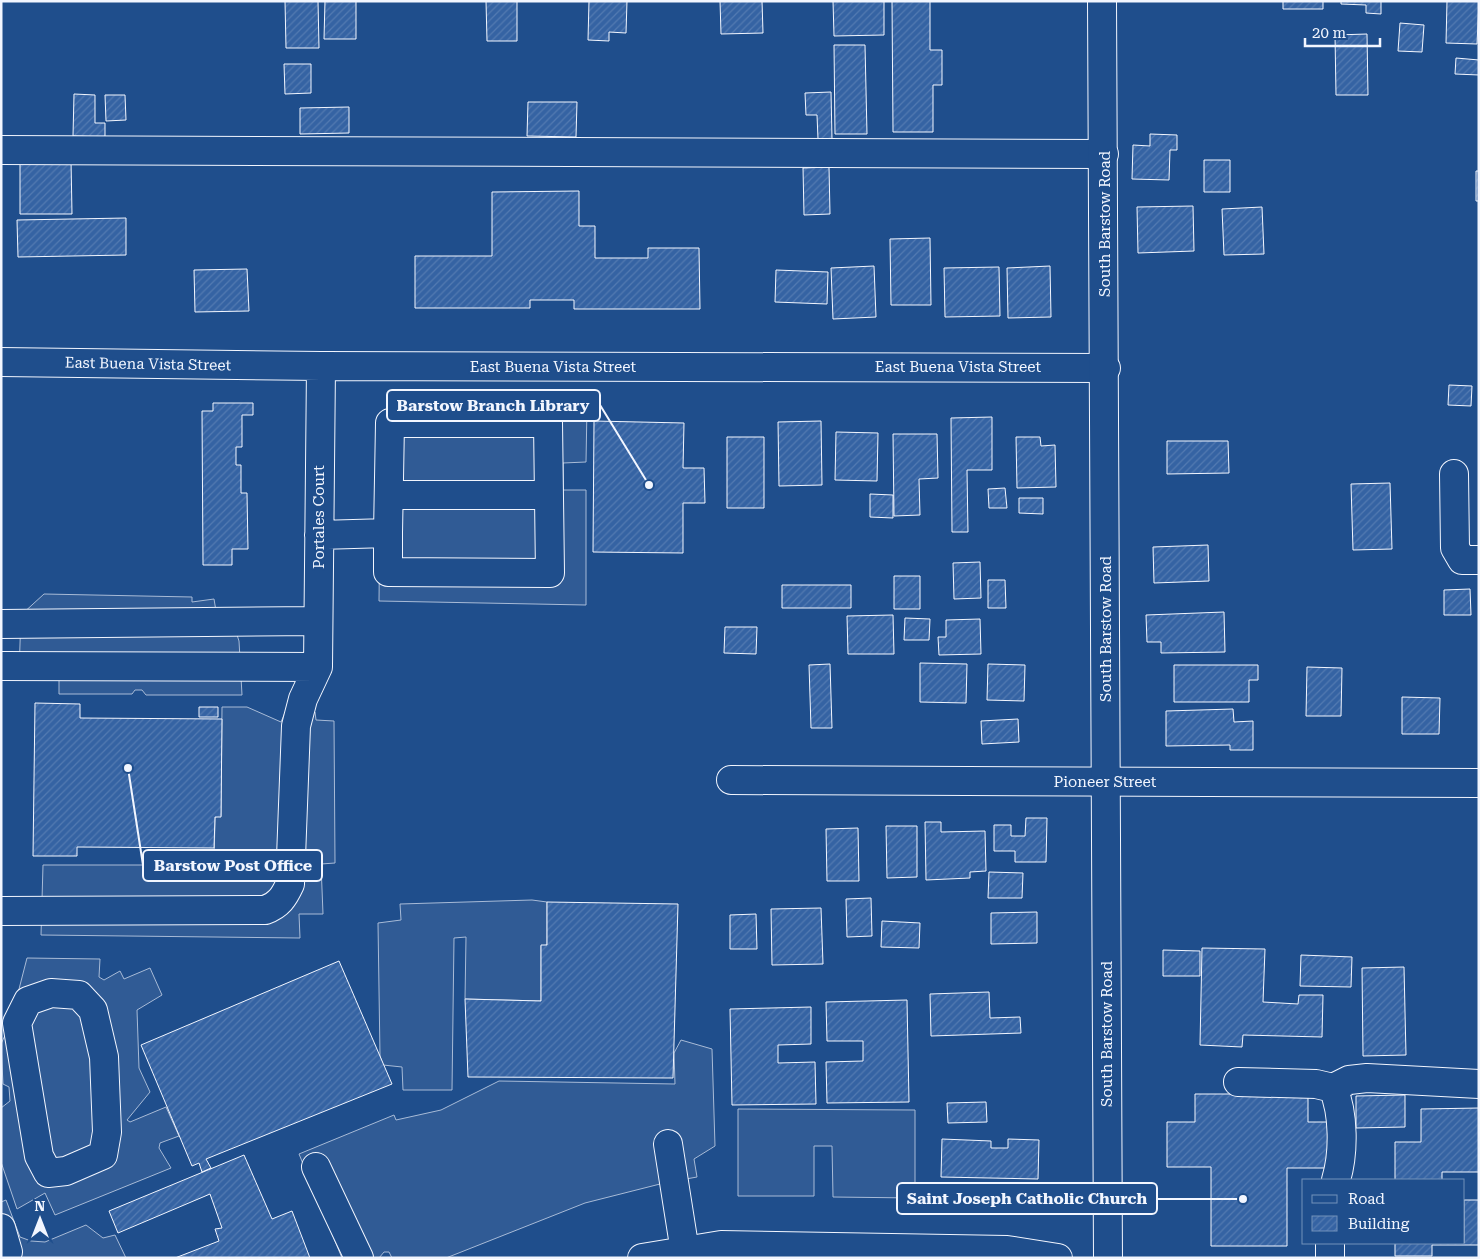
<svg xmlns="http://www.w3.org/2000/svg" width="1480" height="1259" font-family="'Roboto Serif',serif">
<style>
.parking{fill:#305b95;stroke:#a8bbd7}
.building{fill:url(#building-hatch);stroke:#f2f6ff}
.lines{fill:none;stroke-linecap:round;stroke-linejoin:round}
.minor-casing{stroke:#f2f6ff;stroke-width:30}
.major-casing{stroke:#f2f6ff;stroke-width:30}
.minor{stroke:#1f4e8c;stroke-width:28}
.major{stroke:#1f4e8c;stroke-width:28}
.labels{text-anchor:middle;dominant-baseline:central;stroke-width:4;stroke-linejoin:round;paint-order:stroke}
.street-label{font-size:15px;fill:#f2f6ff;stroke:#1f4e8c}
.leader{fill:none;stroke:#f2f6ff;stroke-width:2}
.callout-dot{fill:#f2f6ff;stroke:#1f4e8c;stroke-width:2}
.callout{fill:#1f4e8c;stroke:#f2f6ff;stroke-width:2}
.callout-label{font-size:16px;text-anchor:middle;font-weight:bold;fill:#f2f6ff}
</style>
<defs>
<pattern id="building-hatch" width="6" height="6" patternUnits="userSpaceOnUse" patternTransform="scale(1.25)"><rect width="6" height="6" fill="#3563a3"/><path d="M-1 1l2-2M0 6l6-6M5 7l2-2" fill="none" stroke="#537ab1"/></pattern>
</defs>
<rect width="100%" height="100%" fill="#1f4e8c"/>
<path class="parking" d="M395,404L587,407L586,462L563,463V490H586V605L379,601L381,416L384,411Z
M44,594L192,597V602L214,599L217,617L230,614L239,641L242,695H146L142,690H135L132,694H59V676L19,673L21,615Z
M222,707H247L281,722L287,708L315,712L316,720L334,721L335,863L321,864L323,914H299L300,938L41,935L43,865H214L215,817L221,816Z
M532,900L547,902V945L541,946V1001L465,999L466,937L454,938L452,1090H403L402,1067L383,1065L380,1056L378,923L401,920L400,904Z
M27,958L100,959L99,977L104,980L120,971L124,979L150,968L162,995L137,1010L139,1068L150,1092L127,1120L130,1122L166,1107L179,1136L160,1143L159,1148L171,1168L55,1215L45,1193L17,1209L1,1162V1108L10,1101L9,1087L3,1084L1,1044L10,1024Z
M681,1040L712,1049L715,1146L694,1159L697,1177L664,1183L585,1203L446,1258H392L389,1252H384L379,1258H342L299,1154L394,1115L396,1120L441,1110L499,1081L675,1084L674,1053Z
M738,1109L915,1110V1198L833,1197L832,1146H814V1196H738Z
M6,1200L20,1237L31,1241L45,1242L86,1225L103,1238L115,1235L126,1258H1V1202Z"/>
<path class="building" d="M285,1H318L319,48H286Z
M325,1H356V39H324Z
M486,1H517V41H487Z
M589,1H627L626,33L609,32V41L588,40Z
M720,1H762L763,33L721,34Z
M833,1H884V35L834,36Z
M892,1H930V50H942V85H933V132H893Z
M1283,1H1323V9H1283Z
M1341,1H1381V14L1366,13V5L1341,4Z
M1447,1H1479L1477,44L1446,43Z
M1400,23L1424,25L1422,52L1398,51Z
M1367,34L1368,95H1336L1335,35Z
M834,45H865L867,134H835Z
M1456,58L1479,60V75L1455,74Z
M284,64H311V93L285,94Z
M831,92L832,139H818L817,115H806L805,93Z
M74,94L95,95V123H105V137L73,136Z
M105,95H125L126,120L106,121Z
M528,102H577L576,137L527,136Z
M349,107V133L300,134V108Z
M1150,134L1177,135V150H1170L1169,180L1132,179L1133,145L1150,146Z
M20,160H71L72,214H20Z
M1204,160H1230V192H1204Z
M829,167L830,214L804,215L803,168Z
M1476,171H1479V201H1476Z
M579,191V226H595V258H648V248H699L700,309H574V300H530V308H415V256H492V192Z
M1193,206L1194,251L1138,253L1137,207Z
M1262,207L1264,254L1224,255L1222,209Z
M126,218V255L18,257L17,220Z
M930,238L931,305H891L890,239Z
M874,266L876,317L833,319L831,268Z
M1050,266L1051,317L1008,318L1007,268Z
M999,267L1000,316L945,317L944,268Z
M247,269L249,311L195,312L194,270Z
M776,270L828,272L827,304L775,302Z
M1449,385L1472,386L1471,406L1448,405Z
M213,403H253V415H242V447H236V465H241V493H247L248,549H232V565H203L202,411H213Z
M992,417V470H967L968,532H952L951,418Z
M594,421L684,423L683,468H704L705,503H683V553L593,552Z
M821,421L822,485L779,486L778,422Z
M836,432L878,433L877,481L835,480Z
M893,434H937L938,478L919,479L920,515L894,516Z
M727,437H764V508H727Z
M1016,437H1040L1041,446L1055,445L1056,487L1017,488Z
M1167,441H1228L1229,473L1167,474Z
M1390,483L1392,549L1353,550L1351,484Z
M1005,488L1007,508H989L988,489Z
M870,494L893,495V518L870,517Z
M1019,498H1043V514L1019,513Z
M1208,545L1209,581L1154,583L1153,547Z
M980,562L981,598L954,599L953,563Z
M894,576H920V609H894Z
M988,580H1005L1006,608H988Z
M782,585H851V608H782Z
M1470,589L1471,615H1444V590Z
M1224,612L1225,652L1161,653V642H1147L1146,615Z
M893,615L894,654H848L847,616Z
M905,618L930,619L929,640H904Z
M980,619L981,654L939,655L938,637H946V620Z
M725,627H757L756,654L724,653Z
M920,663L967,664L966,703L920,702Z
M830,664L832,728H811L809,665Z
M988,664L1025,665L1024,701L987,700Z
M1174,665H1258V680H1249V702H1174Z
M1307,667L1342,668L1341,716H1306Z
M1402,697L1440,698L1439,734H1402Z
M35,703L80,704V718L222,719L221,817H215L214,848L77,847V856H33Z
M199,707H218V717H199Z
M1233,709L1234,722L1253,721V750H1230V745L1166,746V711Z
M1018,719L1019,742L982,744L981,721Z
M1026,818H1047L1046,862H1015V851H994V825H1011V836H1025Z
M925,822H941V832L985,831L986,871L970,872V878L926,880Z
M886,826H917V877L887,878Z
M858,828L859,881H827L826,829Z
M989,872L1023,873L1022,898H988Z
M871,898L872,936L847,937L846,899Z
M547,902L678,904L673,1078L468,1077L465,999L541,1001V945H547Z
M821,908L823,964L772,965L771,909Z
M1037,912V943L991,944V913Z
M756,914L757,949H730V915Z
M882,921L920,923L919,948L881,947Z
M1202,948L1265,949L1263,1002L1298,1004L1299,995H1323L1322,1037L1243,1035L1242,1047L1200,1045Z
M1163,950L1200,951V976H1163Z
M1301,955L1352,957L1351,987L1300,986Z
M339,961L392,1084L206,1159L211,1168L202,1172L199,1163L192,1166L141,1045Z
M1404,967L1406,1055L1363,1056L1362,968Z
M989,992L990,1018L1020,1017L1021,1033L931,1036L930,994Z
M907,1000L909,1102L827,1103L826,1062L863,1061V1041H827L826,1002Z
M811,1007V1044L778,1045V1063L815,1062L816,1104L732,1105L730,1009Z
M1195,1094H1308V1122H1331V1168H1287V1246H1211V1167H1167V1122H1195Z
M1405,1095V1127L1356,1128V1096Z
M986,1102L987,1122L948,1123L947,1103Z
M1479,1108V1172H1442V1180H1395V1142H1421V1109Z
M942,1139L991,1141V1148H1008V1139L1039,1140L1038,1179L941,1177Z
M244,1155L272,1219L292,1211L310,1258H175L219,1241L215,1229L222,1228L210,1194L118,1233L109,1211Z
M1464,1200H1479V1245H1432V1256H1395V1243H1464Z"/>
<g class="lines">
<defs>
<path id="minor" d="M1,150L1104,154
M1,362L321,366L1106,368
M1454,474L1455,548L1462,560H1479
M389,495H549
M319,535L388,533V572L550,573L548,423H390L388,533
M1,624L318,621
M1,666L318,667
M731,780L1479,783
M1,911L265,910C279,905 284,897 290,884L296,726L303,699L318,667L321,366
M51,993L79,995L93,1010L104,1057L107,1132L103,1155L66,1171L48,1173L39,1156L17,1023L28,1001Z
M1238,1082L1316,1084L1333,1088C1344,1114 1344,1153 1336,1180
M1333,1088L1349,1080L1367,1078L1479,1084
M668,1144L686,1258
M316,1167L359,1258
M1,1228L8,1252
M642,1258L721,1245L1007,1250L1058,1258
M1330,1258V1243"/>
<path id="major" d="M1102,1L1108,1258"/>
</defs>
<use href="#minor" class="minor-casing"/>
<use href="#major" class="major-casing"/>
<use href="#minor" class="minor"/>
<use href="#major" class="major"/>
</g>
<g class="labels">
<g class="street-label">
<text transform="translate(1105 224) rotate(-90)">South Barstow Road</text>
<text transform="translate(148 364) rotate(1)">East Buena Vista Street</text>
<text x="553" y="367">East Buena Vista Street</text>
<text x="958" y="367">East Buena Vista Street</text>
<text transform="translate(319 517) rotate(-90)">Portales Court</text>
<text transform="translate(1106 629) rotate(-90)">South Barstow Road</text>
<text x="1105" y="782">Pioneer Street</text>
<text transform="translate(1107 1034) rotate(-90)">South Barstow Road</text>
</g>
</g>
<path class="leader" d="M649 485L600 405M128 768L143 865M1243 1199L1157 1199"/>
<g class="callout-dot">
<circle cx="649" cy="485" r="5"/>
<circle cx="128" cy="768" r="5"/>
<circle cx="1243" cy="1199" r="5"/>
</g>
<g class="callout">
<rect x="387" y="390" width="213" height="31" rx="5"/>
<rect x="143" y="850" width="179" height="31" rx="5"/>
<rect x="897" y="1183" width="260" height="31" rx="5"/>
</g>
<g class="callout-label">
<text x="493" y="411">Barstow Branch Library</text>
<text x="233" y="871">Barstow Post Office</text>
<text x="1027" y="1204">Saint Joseph Catholic Church</text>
</g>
<rect width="1480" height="1259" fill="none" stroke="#f2f6ff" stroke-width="5"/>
<rect x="1302" y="1179" width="162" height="65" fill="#1f4e8c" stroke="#7391ba"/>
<rect x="1312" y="1195" width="25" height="8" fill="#1f4e8c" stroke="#7391ba"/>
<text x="1348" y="1204" font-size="15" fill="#f2f6ff">Road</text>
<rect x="1312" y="1216" width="25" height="15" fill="url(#building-hatch)" stroke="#7391ba"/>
<text x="1348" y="1229" font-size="15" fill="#f2f6ff">Building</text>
<g transform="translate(40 1219)" stroke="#1f4e8c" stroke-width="4" paint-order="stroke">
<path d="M0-4L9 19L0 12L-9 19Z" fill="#f2f6ff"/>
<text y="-8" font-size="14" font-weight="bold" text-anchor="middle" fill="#f2f6ff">N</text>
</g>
<path d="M1305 38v8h75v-8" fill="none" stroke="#f2f6ff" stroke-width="2.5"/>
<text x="1312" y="38" font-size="15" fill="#f2f6ff" stroke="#1f4e8c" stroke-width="4" paint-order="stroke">20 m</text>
</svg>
